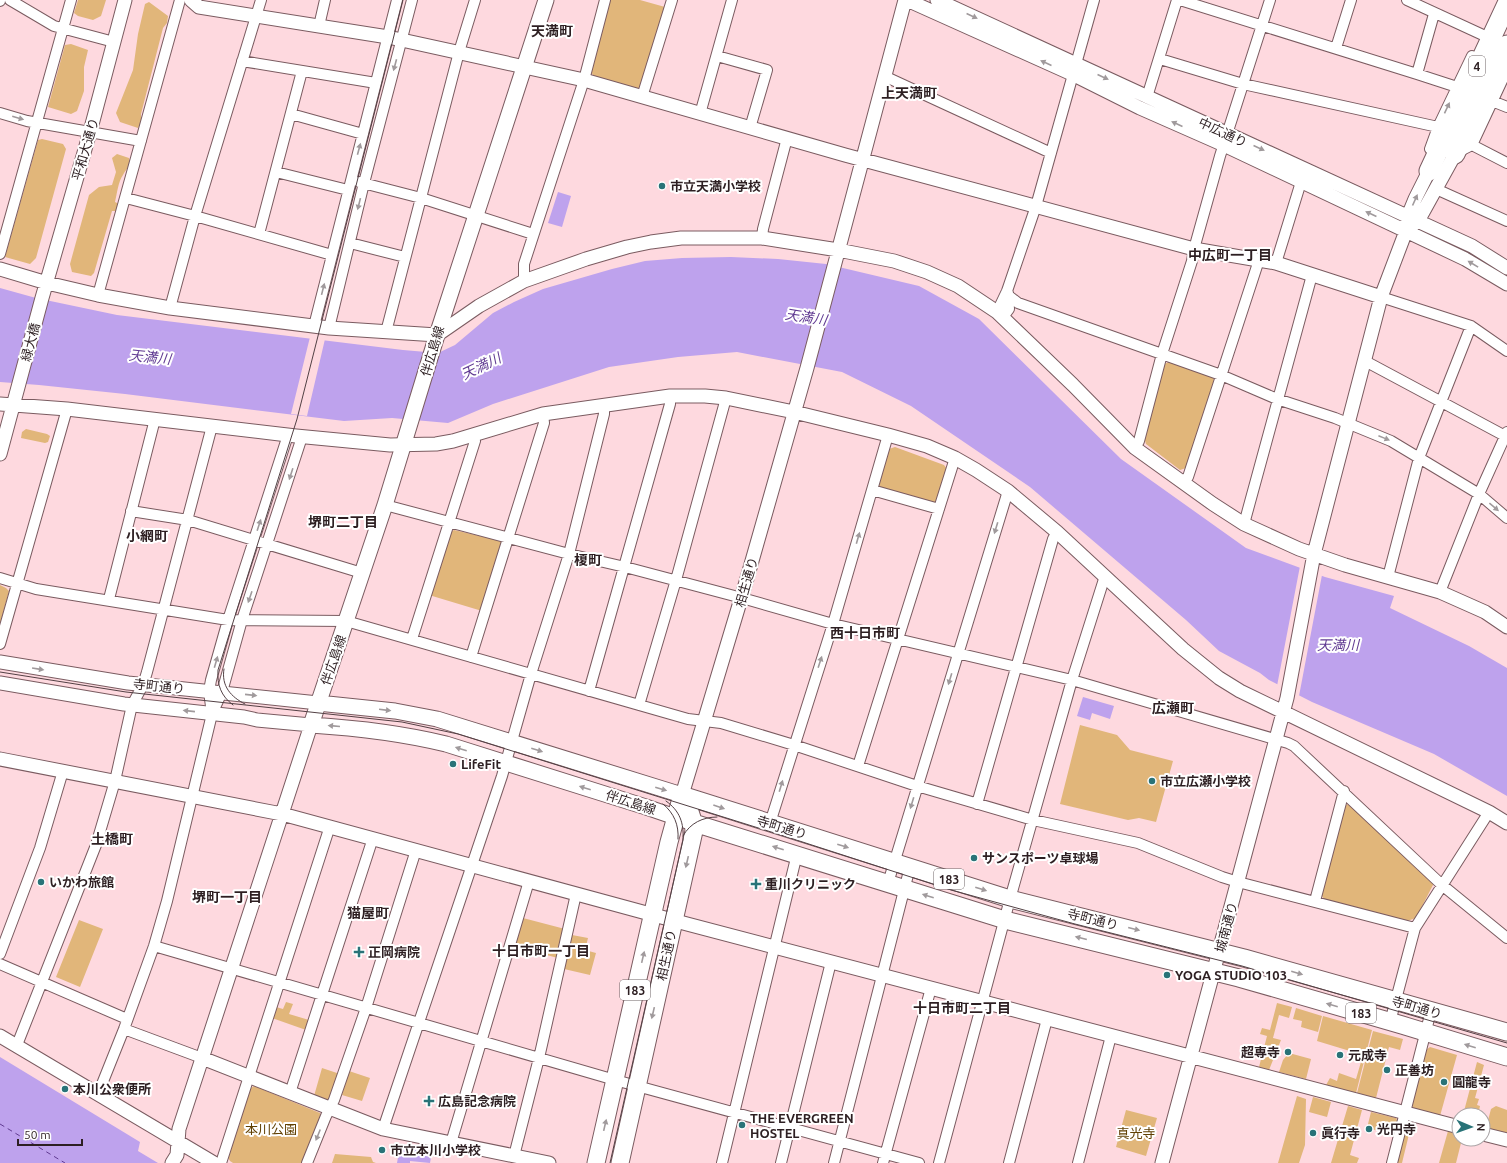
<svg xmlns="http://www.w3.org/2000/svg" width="1507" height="1163" font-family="Ubuntu,'Noto Sans JP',sans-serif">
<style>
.green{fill:#e1b67a}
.water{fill:#bea2ed}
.pier{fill:#fed9df}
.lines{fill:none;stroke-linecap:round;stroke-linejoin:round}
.ferry{stroke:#613b92;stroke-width:1;stroke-dasharray:5 4;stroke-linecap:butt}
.minor-casing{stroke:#7a5b60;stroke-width:12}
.tertiary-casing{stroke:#7a5b60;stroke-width:15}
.secondary-casing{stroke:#7a5b60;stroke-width:17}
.trunk-casing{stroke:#7a5b60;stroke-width:19}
.motorway-casing{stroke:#7a5b60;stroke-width:21}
.minor{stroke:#fff;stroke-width:10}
.tertiary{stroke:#fff;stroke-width:13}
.secondary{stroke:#fff;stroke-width:15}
.trunk{stroke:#fff;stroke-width:17}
.motorway{stroke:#fff;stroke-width:19}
.tram{stroke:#524044;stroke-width:1}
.oneway{fill:#a09a9c}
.poi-dot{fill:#297378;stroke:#fff;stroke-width:1.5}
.labels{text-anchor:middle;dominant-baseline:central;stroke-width:4;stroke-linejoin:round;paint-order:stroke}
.shield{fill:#fff;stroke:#6c6264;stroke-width:1}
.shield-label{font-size:12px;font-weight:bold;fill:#2d1f22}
.street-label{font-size:13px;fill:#2d1f22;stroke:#fff}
.poi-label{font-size:13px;font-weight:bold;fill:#2d1f22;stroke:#fff;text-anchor:start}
.park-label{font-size:13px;fill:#614003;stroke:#fff}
.neighbourhood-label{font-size:14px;font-weight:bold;fill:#2d1f22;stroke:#fff}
.water-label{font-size:14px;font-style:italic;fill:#613b92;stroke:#fff}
</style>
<rect width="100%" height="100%" fill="#fed9df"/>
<path class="green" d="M78,0H106L101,16L93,20L78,16L74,13Z
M608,0H640L665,7L641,87L636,89L594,76L590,71Z
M149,2L168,16L167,23L163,28L141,114V122L138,128L120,122L116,113L133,70L138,34L145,4Z
M71,44L88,50L84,67V91L77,111L71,114L48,107L65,45Z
M42,139L63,144L66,149L36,258L30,264L5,257L38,140Z
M117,154L129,158C131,166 126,169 123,175C118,182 117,194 115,202L119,204L117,211H112L94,273L91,276L72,272L70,264L89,195L99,187L112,185L116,172L112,158Z
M1169,362L1213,377L1214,380L1186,468L1180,470L1146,444L1144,437L1164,364Z
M26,429L47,434L50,436L48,442L45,443L21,438L22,432Z
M895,447L944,465L947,469L937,503L934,505L881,489L878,485L889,449Z
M454,530L501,541L502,546L482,611L429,595L449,533Z
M0,585L6,588L9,591L0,624Z
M1080,725L1117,735L1130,750L1173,761L1156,822L1139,818L1128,820L1060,804Z
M1349,804L1433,882V885L1416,918L1407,921L1324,899L1320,893L1342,806Z
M523,918L565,929L558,958L515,947Z
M79,920L103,929L80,987L56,977Z
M572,935L588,938L585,950L596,953L590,975L564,969Z
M286,1002L293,1004L289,1014L309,1020L306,1030L272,1018L276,1007L283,1009Z
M1277,1003L1292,1007L1289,1018L1279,1015L1273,1038L1281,1040L1269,1070L1259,1067L1267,1036L1260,1034L1262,1028L1270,1030Z
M1296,1008L1322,1016L1318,1032L1301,1027L1302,1021L1293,1019Z
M1323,1016L1372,1030L1356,1093L1326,1085L1330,1078L1337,1081L1339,1073L1356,1079L1363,1055L1317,1041Z
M1373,1031L1403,1039L1400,1050L1389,1047L1376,1098L1357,1093Z
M1430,1047L1457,1055L1440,1116L1414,1109L1411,1104L1426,1050Z
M1289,1053L1311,1059L1306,1079L1279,1072L1283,1060Z
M1477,1062L1484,1065L1475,1098L1479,1099L1477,1105L1480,1106L1478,1115H1463Z
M322,1068L340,1074L332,1099L327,1101L314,1096Z
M349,1071L370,1078L362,1101L342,1095Z
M254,1086L320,1113L322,1118L304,1163H233L230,1161L227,1156L249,1089Z
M1297,1096L1306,1099L1305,1145L1299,1163H1278Z
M1313,1097L1331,1102L1327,1117L1309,1112Z
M1348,1106L1362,1110L1350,1155L1359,1158L1357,1163H1331Z
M1496,1106L1507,1110V1133L1486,1128L1491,1109Z
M1126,1110L1157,1118L1146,1156L1116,1147Z
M1371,1112L1396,1118L1398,1122L1395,1135L1367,1128Z
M1406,1124L1411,1126L1402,1163H1396Z
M1448,1131L1459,1134V1139H1462L1456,1163H1439Z
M335,1154L371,1157L373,1162L376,1163H332Z"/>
<path class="water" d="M558,192L571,196L562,227L548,223Z
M731,257L778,259L826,264L919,286L979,319L1121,459L1246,548L1325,577L1394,596L1390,608L1469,646L1507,668V796L1434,754L1312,702L1269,680L1260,673L1219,651L1186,620L1030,487L911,406L842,372L737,352L678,357L609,367L493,404L448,423L392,418L344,421L125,394L39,385L0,382V288L36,298L117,315L403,350L438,353L455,345L493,313L514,302L543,289L612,269L645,261L682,258Z
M1083,697L1114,706L1110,719L1092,713L1090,720L1077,716Z
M0,1057L140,1142L138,1151L158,1163H0Z
M400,1146L432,1152L430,1163L410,1161V1163H397Z"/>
<path class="pier" d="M310,337L325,339L307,416L291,414Z
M1300,566L1322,575L1299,696L1277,686Z"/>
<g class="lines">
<path class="ferry" d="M0,1124L65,1163"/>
<defs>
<path id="minor" d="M10,0L54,26L114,42
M1180,0L1417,74L1457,87
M1407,0L1483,35
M0,1V0
M319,26L325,0
M1336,48L1351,0
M717,56L767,70L750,128
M1160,59L1243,84L1438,127
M242,61L376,83
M1417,74L1434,14
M884,76L1051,153
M642,97L672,0
M1147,97L1177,0
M1492,101L1507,107
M0,113L27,121L141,141
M291,114L363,134
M700,114L732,0
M1472,145L1507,163
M1430,149L1438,127L1472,56
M1458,152L1472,145L1507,70
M276,172L348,190
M359,182L421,198L533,234
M1436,189L1507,221
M126,198L195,216L332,255
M259,234L302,71
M762,238L763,229L787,138
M350,243L405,257
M0,254L71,0
M1276,263L1301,182
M524,281V264L584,80L605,0
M1007,291L1009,296L1018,303L1221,375L1277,399L1335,418L1391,441L1479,494L1507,518
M98,295L180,0
M1381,297L1471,326L1507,351
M170,308L195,216L261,0
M997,312L1007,291L1036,206L1094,0
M1003,317L1009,309L1008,293
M314,326L397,0
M329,328L364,183L412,0
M386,332L459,52L475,0
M1365,361L1507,437
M1135,448L1139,441L1162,354L1192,261L1194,249L1220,156L1270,0
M1183,481L1188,477L1259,260
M872,490L939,509
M385,505L569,554L625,567L742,598L833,624L1072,680L1288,743L1294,746L1442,885L1507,938
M131,511L188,520L362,573
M1244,524L1312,275
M1388,577L1419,458L1471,326
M0,578L36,589L228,620L346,621L688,719L721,723L794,745L917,786L1033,820L1138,843L1222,877L1238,882L1415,928
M1440,592L1479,494L1507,432
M109,599L155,419
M412,639L475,441L473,434
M0,644L67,409
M471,657L544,423L543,414
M589,691L670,404V396
M639,705L676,580L726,398
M212,714L209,691L211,680L228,620L288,435
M858,766L955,458
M977,804L1053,539L1057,532
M770,823L833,624L888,435
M888,883L1008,491
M1315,901L1344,791
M154,946L615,1080L919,1163
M0,954L40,848L63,771
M0,964L127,1019
M1390,1022L1415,928L1489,812
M124,1029L202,1058
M17,1045L96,845L115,781L132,705L143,685L147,672L212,426
M290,1093L373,838
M98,1094L124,1029L154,946L167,901L212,714L222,692L242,620L302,437
M383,1129L502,776L531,674L569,554L604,414V405
M451,1143L529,881
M514,1156L539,1058L576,894
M221,1163L330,826
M307,1163L326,1116L334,1100L366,1008L416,850
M722,1163L797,854
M781,1163L831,962
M834,1163L910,867
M883,1163L931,988
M939,1163L1010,899L1072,680L1105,576
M1009,1163L1047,1019
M1078,1163L1111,1036
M1392,1163L1431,1011"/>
<path id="tertiary" d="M191,0L199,7L388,37L584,80L845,155L1194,249L1276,263L1381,297
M907,0L1072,74L1140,108L1224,145L1465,259L1507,284
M937,0L1472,246L1507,268
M1412,226L1418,221L1455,154
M0,269L47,283L98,295L170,308L329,328L437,335L479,306L524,281L586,259L627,247L651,242L681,238H762L838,250L894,261L927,272L958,286L997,312L1073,385L1135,448L1213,504L1244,524L1299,549L1345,565L1440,592L1485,612L1507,627
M0,404L67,409L296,436L390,445L436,444L453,441L543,414L670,396H705L726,398L794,412L888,435L927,446L955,458L976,470L1008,491L1057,532L1183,649L1219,678L1240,691L1489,812L1507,823
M0,454L42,298L90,132L125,0
M0,662L128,683L318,703
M0,683L124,704L244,717L257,720L311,725L179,1129L177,1155L172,1163
M0,759L282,814L687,924L1459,1127
M682,795L746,582L807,368L905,0
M0,1036L214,1163
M202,1058L383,1129L549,1163
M1483,1134L1507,1140
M1162,1163L1287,698L1314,554L1381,297L1406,231L1408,216L1415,199L1429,171"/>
<path id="secondary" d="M546,0L437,335L385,505L311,725C357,728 401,733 446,744L646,807L687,821
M318,703L395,711L437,719L682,795"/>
<path id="trunk" d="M682,795L1010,899L1244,958L1507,1032
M694,823L1005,920L1239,978L1402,1025L1507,1057
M596,1163L669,842L682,795
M620,1163L694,831C694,818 688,807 682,795"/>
<path id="motorway" d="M1455,154L1507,45
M1429,171L1507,4"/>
</defs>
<use href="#minor" class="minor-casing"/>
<use href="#tertiary" class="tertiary-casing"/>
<use href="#secondary" class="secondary-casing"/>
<use href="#trunk" class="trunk-casing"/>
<use href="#motorway" class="motorway-casing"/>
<use href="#minor" class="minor"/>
<use href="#tertiary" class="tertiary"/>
<use href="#secondary" class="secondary"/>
<use href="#trunk" class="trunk"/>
<use href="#motorway" class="motorway"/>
<path class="tram" d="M224,669C221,686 231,697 245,704
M0,672L126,692L402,722L458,734L784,836L951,890L1075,924L1242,966L1507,1043
M233,705C221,696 217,685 218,670L297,419L403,0
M663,804C674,813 679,825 678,839
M683,836C690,823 703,817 717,817
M610,1163L683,840C684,823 680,811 666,801"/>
</g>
<defs><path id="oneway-solid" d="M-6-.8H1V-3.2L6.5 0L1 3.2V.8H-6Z"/></defs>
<g class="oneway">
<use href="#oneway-solid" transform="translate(972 16) rotate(25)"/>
<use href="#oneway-solid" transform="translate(1046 63) rotate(-156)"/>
<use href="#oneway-solid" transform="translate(395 65) rotate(105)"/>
<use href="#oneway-solid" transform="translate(1103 77) rotate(24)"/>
<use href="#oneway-solid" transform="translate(1447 108) rotate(-65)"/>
<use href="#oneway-solid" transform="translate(18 118) rotate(16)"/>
<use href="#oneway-solid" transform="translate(1177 124) rotate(-156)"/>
<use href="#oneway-solid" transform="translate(1259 148) rotate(24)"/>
<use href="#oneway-solid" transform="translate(359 149) rotate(-75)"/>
<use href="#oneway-solid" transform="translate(1415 200) rotate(-66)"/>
<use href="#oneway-solid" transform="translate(359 204) rotate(104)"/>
<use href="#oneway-solid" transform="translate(1371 214) rotate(-155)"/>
<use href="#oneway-solid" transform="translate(1473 264) rotate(-149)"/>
<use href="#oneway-solid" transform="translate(323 289) rotate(-76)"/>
<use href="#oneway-solid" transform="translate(1384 438) rotate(22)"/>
<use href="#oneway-solid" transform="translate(291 474) rotate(108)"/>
<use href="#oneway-solid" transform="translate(1494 507) rotate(40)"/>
<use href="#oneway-solid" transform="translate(259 525) rotate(-72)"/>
<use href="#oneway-solid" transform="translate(996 528) rotate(107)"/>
<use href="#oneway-solid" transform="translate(858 538) rotate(-74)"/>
<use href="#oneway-solid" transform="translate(250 597) rotate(109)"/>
<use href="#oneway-solid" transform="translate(216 662) rotate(-74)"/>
<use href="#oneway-solid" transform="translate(820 662) rotate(-72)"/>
<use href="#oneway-solid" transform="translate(38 669) rotate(9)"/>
<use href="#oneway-solid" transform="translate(950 679) rotate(107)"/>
<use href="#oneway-solid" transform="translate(251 695) rotate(6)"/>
<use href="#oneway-solid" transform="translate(385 710) rotate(7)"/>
<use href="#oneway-solid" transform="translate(189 711) rotate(-174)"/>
<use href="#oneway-solid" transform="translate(334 726) rotate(-175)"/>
<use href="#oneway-solid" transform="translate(461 749) rotate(-163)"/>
<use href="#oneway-solid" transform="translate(537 750) rotate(17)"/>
<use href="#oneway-solid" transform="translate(781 786) rotate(-73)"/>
<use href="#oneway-solid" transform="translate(585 788) rotate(-163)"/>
<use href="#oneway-solid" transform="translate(661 789) rotate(16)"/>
<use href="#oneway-solid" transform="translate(912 803) rotate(107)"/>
<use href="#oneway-solid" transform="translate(719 807) rotate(19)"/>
<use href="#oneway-solid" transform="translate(843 846) rotate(17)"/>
<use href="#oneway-solid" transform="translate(778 848) rotate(-163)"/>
<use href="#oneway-solid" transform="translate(687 862) rotate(103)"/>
<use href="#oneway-solid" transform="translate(981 889) rotate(17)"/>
<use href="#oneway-solid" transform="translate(928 896) rotate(-163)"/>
<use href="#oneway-solid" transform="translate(1134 929) rotate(14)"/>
<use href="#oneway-solid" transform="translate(1081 938) rotate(-166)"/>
<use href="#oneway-solid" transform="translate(643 957) rotate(-77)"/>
<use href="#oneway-solid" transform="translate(1297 973) rotate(16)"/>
<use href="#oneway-solid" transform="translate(1332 1005) rotate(-164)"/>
<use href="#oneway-solid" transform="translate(653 1013) rotate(103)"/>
<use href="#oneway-solid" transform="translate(1470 1046) rotate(-163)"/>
<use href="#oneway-solid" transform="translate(605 1125) rotate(-77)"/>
<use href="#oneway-solid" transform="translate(318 1135) rotate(112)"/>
</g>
<g class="poi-dot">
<circle cx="662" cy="186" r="4"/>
<circle cx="453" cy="764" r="4"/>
<circle cx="1152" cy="781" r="4"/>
<circle cx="974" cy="858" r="4"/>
<circle cx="41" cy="882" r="4"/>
<path d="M754 878h4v4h4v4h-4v4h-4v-4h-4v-4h4z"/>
<path d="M357 946h4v4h4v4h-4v4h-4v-4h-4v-4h4z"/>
<circle cx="1167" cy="975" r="4"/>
<circle cx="1288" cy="1052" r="4"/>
<circle cx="1340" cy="1055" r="4"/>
<circle cx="1387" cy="1070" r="4"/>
<circle cx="1444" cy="1082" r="4"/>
<circle cx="65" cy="1089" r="4"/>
<path d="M427 1095h4v4h4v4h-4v4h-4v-4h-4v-4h4z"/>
<circle cx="742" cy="1125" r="4"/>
<circle cx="1369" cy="1129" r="4"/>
<circle cx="1313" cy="1133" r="4"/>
<circle cx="382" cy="1150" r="4"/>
</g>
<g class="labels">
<g class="shield">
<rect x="1469" y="56" width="16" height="20" rx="3"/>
<rect x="934" y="869" width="30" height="20" rx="3"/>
<rect x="620" y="980" width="30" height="20" rx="3"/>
<rect x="1346" y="1003" width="30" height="20" rx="3"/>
</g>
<g class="shield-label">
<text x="1477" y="66">4</text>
<text x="949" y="879">183</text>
<text x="635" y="990">183</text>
<text x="1361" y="1013">183</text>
</g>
<g class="street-label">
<text transform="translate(1223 132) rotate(25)">中広通り</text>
<text transform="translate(85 149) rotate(-74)">平和大通り</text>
<text transform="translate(30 342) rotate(-75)">緑大橋</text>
<text transform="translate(432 351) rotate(-73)">伴広島線</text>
<text transform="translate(746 582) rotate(-74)">相生通り</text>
<text transform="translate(333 660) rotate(-71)">伴広島線</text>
<text transform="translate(159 686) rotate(6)">寺町通り</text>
<text transform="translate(631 802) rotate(18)">伴広島線</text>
<text transform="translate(782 827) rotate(17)">寺町通り</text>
<text transform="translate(1093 919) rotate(14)">寺町通り</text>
<text transform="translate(1226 927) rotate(-75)">城南通り</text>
<text transform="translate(666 955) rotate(-78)">相生通り</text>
<text transform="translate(1417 1007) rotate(16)">寺町通り</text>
</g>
<g class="poi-label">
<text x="670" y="186">市立天満小学校</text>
<text x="461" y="764">LifeFit</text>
<text x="1160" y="781">市立広瀬小学校</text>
<text x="982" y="858">サンスポーツ卓球場</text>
<text x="49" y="882">いかわ旅館</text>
<text x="765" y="884">重川クリニック</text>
<text x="368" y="952">正岡病院</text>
<text x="1175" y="975">YOGA STUDIO 103</text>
<text x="1280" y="1052" text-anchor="end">超専寺</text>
<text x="1348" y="1055">元成寺</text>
<text x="1395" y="1070">正善坊</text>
<text x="1452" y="1082">圓龍寺</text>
<text x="73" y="1089">本川公衆便所</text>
<text x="438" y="1101">広島記念病院</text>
<text x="750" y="1118">THE EVERGREEN<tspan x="750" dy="15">HOSTEL</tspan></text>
<text x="1377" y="1129">光円寺</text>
<text x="1321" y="1133">眞行寺</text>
<text x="390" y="1150">市立本川小学校</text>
</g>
<g class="park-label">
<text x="271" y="1129">本川公園</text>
<text x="1136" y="1133">真光寺</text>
</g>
<g class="neighbourhood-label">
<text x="552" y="31">天満町</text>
<text x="909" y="93">上天満町</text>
<text x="1230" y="255">中広町一丁目</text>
<text x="343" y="522">堺町二丁目</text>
<text x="147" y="536">小網町</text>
<text x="588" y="560">榎町</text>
<text x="865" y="633">西十日市町</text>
<text x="1173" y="708">広瀬町</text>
<text x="112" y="839">土橋町</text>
<text x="227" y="897">堺町一丁目</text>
<text x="368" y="913">猫屋町</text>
<text x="541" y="951">十日市町一丁目</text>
<text x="962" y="1008">十日市町二丁目</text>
</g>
<g class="water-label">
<text transform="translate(806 317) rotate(9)">天満川</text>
<text transform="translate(150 357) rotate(6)">天満川</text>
<text transform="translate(481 366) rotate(-26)">天満川</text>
<text x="1338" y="645">天満川</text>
</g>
</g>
<g transform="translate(1471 1127) rotate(92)"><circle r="19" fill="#ffffff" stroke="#aba5a7"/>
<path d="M0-3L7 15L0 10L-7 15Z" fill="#297378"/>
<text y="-6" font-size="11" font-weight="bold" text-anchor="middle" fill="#2d1f22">N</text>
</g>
<path d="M18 1139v6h64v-6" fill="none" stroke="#2d1f22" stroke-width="2"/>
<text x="24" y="1139" font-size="12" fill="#2d1f22" stroke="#ffffff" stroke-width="3" paint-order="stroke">50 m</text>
</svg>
